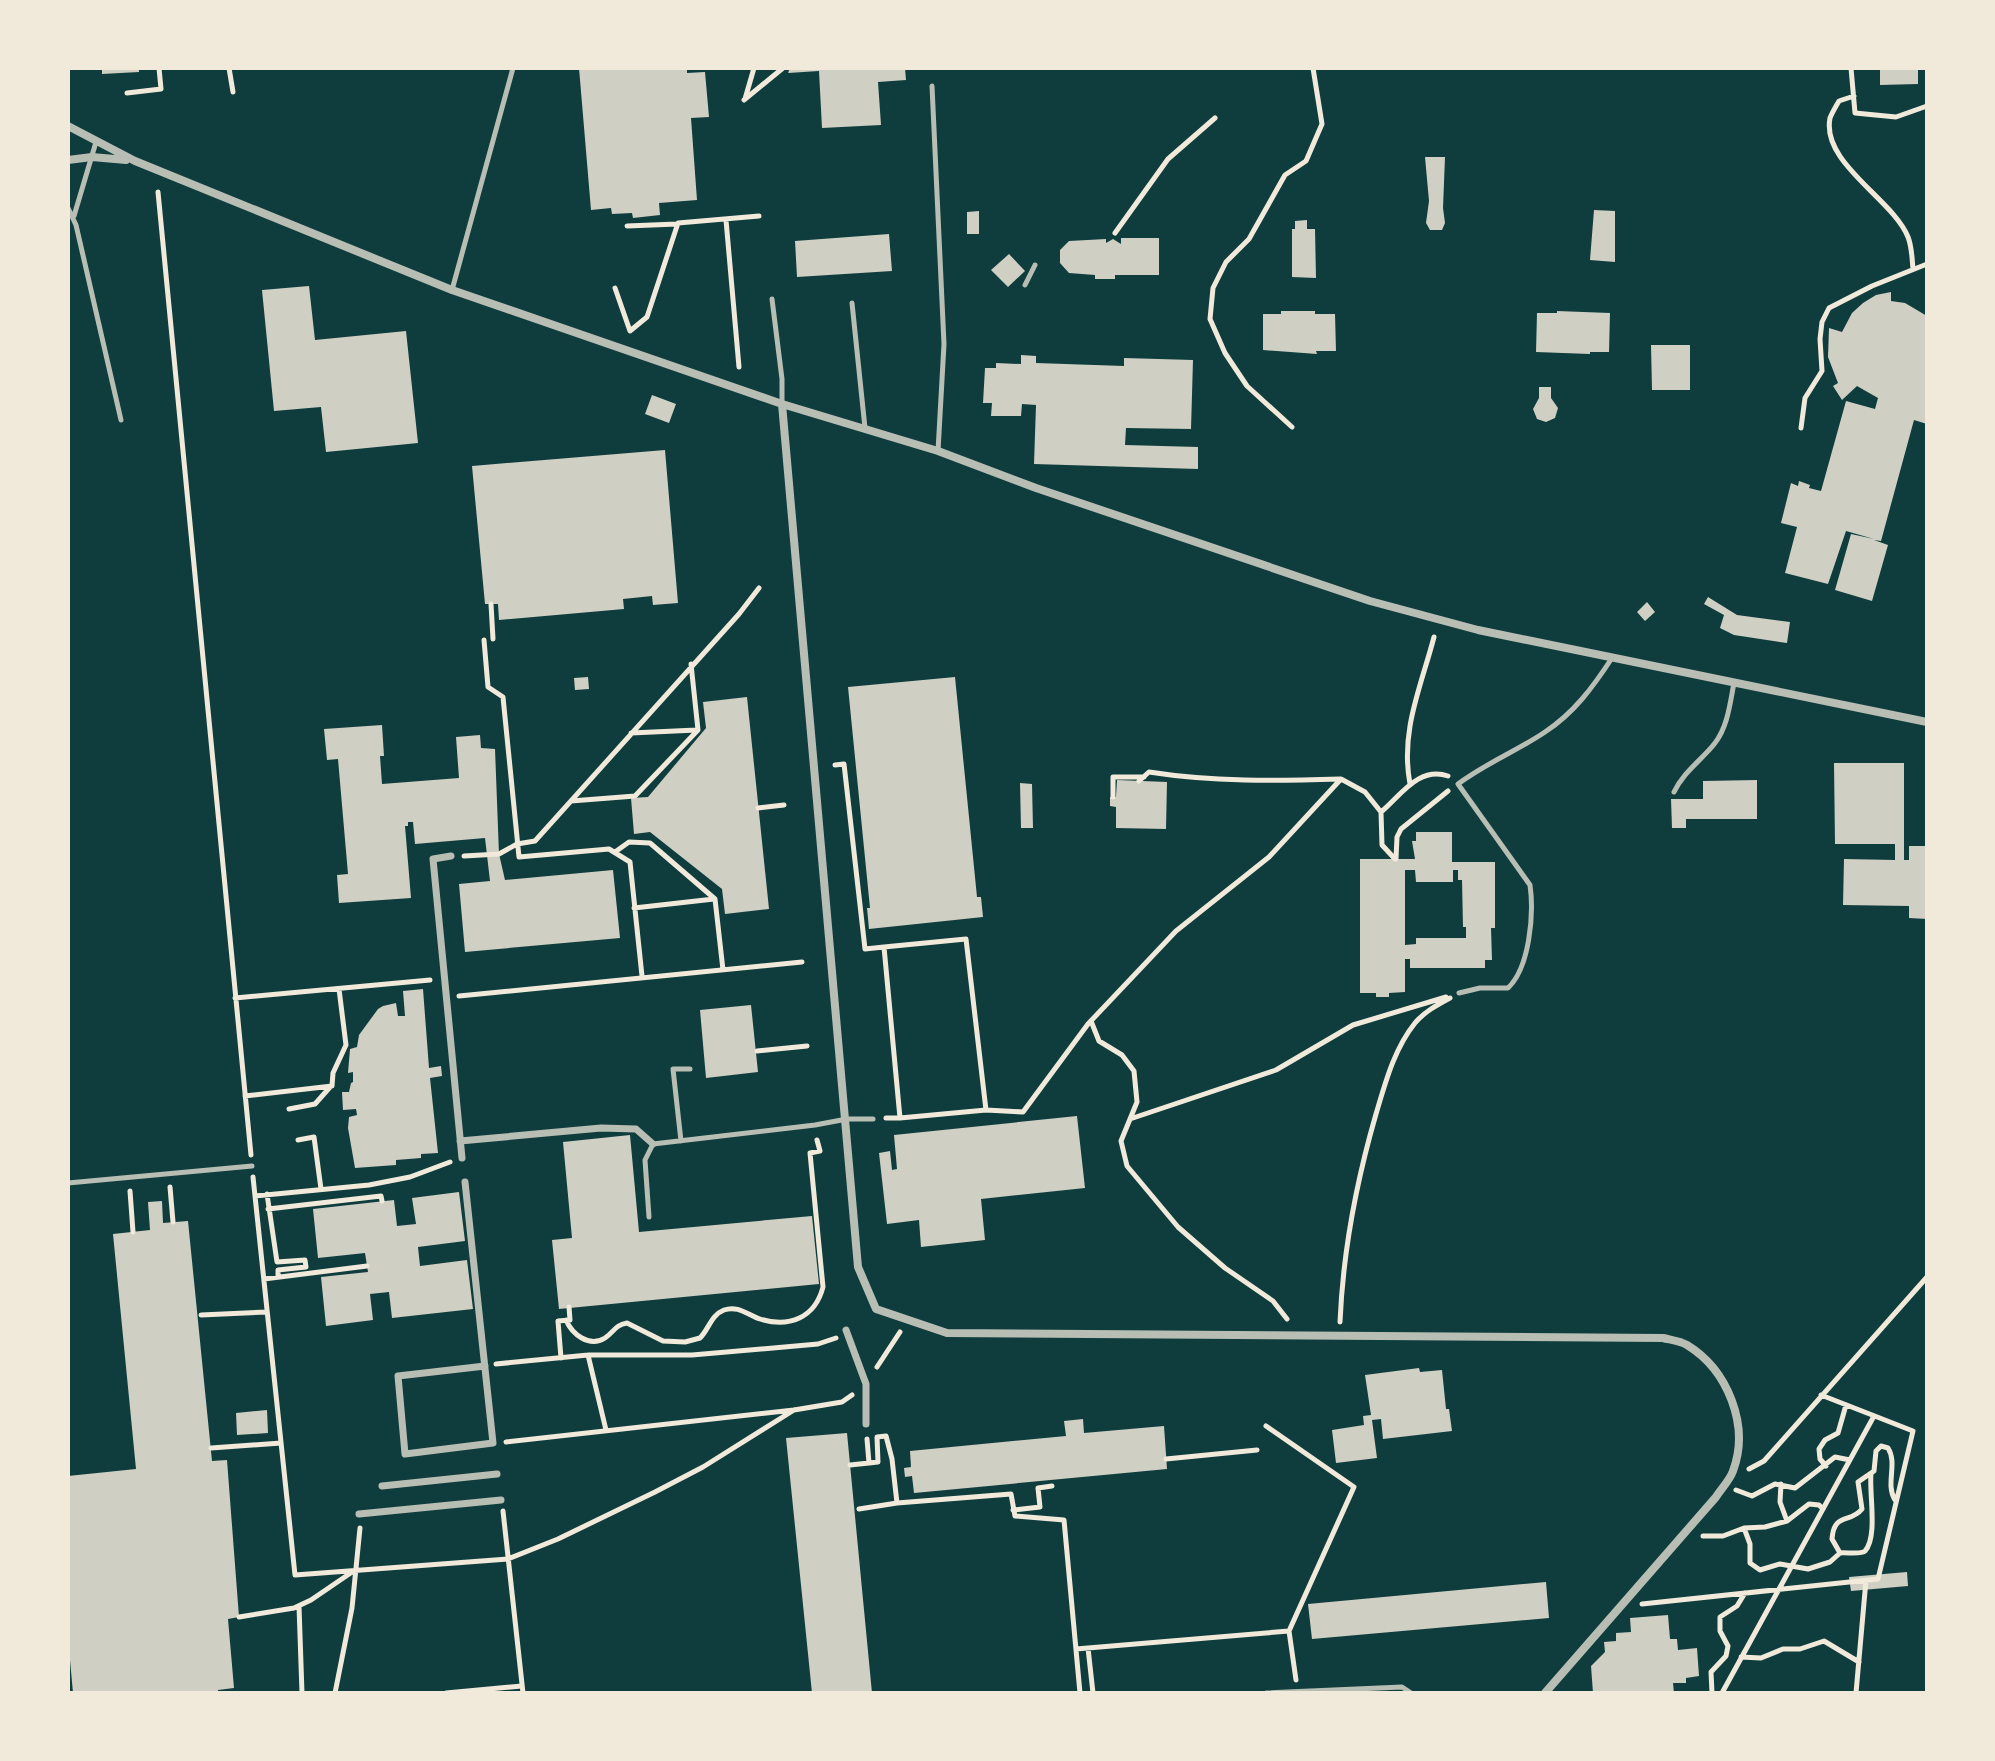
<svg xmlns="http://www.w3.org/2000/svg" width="1995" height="1761" font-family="'Crimson Pro',serif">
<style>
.building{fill:#cfcfc3;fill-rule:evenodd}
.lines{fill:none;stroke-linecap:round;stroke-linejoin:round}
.path{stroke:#f1e9da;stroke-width:5}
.service{stroke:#b8beb3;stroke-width:5}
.pedestrian{stroke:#b8beb3;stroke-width:7}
.minor{stroke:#b8beb3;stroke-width:8}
</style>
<rect width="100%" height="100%" fill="#0f3d3e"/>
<path class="building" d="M102,68H139V72L102,74Z
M579,68H687V73L705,72L709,117L691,118L697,200L659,203L660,215L633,218L632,213L612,214L611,208L591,210Z
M790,68H905L906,80L878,82L881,125L822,128L819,71L788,73Z
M1880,68H1918V84L1880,85Z
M1425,157H1445L1443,208L1445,223L1442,230H1430L1426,223L1429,201Z
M1594,210L1615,211V262L1590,260Z
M979,211V234H967V212Z
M1307,220V229H1315L1316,278L1292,277V229H1295V221Z
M889,234L892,271L797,277L795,241Z
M1121,238H1159V275H1115V279H1095V275L1069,273L1060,263V250L1069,241L1106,239V243L1113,239L1121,244Z
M1009,254L1025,271L1008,287L991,270Z
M309,286L315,340L406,331L418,443L326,452L321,407L274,411L262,290Z
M1891,292V301L1905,303L1927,316V424L1914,420L1881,541L1874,540L1888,545L1872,601L1835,590L1851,534L1874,539L1846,531L1828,584L1785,573L1797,527L1781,523L1791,483L1798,486L1799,481L1810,485L1809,488L1821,491L1846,401L1875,409L1878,398L1857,386L1842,400L1833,386L1838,383L1828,357L1829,328L1842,332L1852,313L1863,303L1876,295Z
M1281,311H1315V314H1335L1336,351H1316L1317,354L1263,350V314H1281Z
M1557,311L1610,313L1609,352H1590V354L1536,352L1537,313H1557Z
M1651,345H1690V390H1652Z
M1021,355L1036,356V363L1124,366V358L1193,360L1191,429L1126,428L1125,445L1198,447V469L1034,464L1036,405L1022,404L1021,416H991L992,403H983L985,368H996V363L1021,364Z
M1539,387H1551V398L1558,408L1555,418L1546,422L1537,419L1533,409L1539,398Z
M652,395L676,404L669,423L645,414Z
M665,450L678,603L653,605L652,596L623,599L624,609L499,620L498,604H485L472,466Z
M1708,597L1737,615L1790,622L1787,643L1734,635L1720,628L1724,615L1704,604Z
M1647,602L1655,612L1645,621L1637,612Z
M588,677L589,689L575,690L574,678Z
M955,677L977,897H981L983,917L869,929L867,908H870L848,687Z
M747,697L769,909L725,914L722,889L650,832L634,834L631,798L648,797L706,728L703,702Z
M382,725L384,756H380L382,784L459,778L456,737L480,735L481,748L495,749L499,854L505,880L613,870L620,938L465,952L459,884L490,881L485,838L415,844L413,822H408V826H405L411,898L339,903L337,875L348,874L338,759L327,760L324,729Z
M1834,763H1904V860H1909V846H1927V919L1909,918V906L1843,905L1844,859L1895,860V844H1835Z
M1117,780L1167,782L1166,829L1116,828V807L1110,806V797H1116Z
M1757,780V819H1686V828H1672L1671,799H1703V781Z
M1020,783L1032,784L1033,828H1021Z
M1416,832H1452V862H1495V928H1491L1492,960H1485V968H1410V959H1405V992L1389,993V997H1376V993H1360V859H1415L1412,841H1416ZM1405,870H1415L1416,882H1453V870H1458V880H1462L1463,927H1466V938H1416V944L1405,945Z
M423,989L429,1068L441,1066L442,1076L430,1078L438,1153L421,1154V1158L396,1160V1165L355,1168L348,1128L349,1117L357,1115L356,1109L343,1110L342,1092H349L351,1083L353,1082V1072L348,1073L350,1049L357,1047L359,1035L378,1009L383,1006L396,1003L398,1016H405L403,991Z
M751,1005L758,1072L706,1078L700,1010Z
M1077,1116L1085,1188L981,1199L985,1240L921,1247L919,1220L887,1224L879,1153L890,1151L892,1170L897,1169L894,1135Z
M630,1135L639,1232L812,1216L819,1284L559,1309L552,1240L572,1238L563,1142Z
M459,1192L465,1241L418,1247L420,1266L467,1260L473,1309L392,1318L389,1292L370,1294L373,1320L326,1326L321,1277L368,1272L365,1253L318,1258L313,1209L394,1200L397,1226L416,1224L412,1198Z
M162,1201L163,1223L188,1221L212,1461L227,1460L239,1617L228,1619L234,1688L218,1690V1693H73L68,1638V1476L136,1469L113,1234L150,1230L148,1202Z
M1419,1368L1420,1372L1442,1370L1446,1409H1449L1452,1431L1383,1439L1381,1419L1372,1420L1377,1458L1336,1463L1332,1430L1364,1425L1363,1416L1371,1415L1365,1375Z
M267,1410L268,1433L237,1435L236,1413Z
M1083,1419L1084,1433L1164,1426L1167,1469L914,1493L912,1476L905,1477L904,1468L911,1467L910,1451L1066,1436L1064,1421Z
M847,1433L872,1693H812L786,1438Z
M1907,1572L1908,1586L1851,1591L1849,1577Z
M1546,1582L1549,1618L1312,1639L1308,1604Z
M1668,1615L1670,1639H1677L1678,1650L1697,1648L1699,1676L1686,1678V1683H1673L1674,1693H1593L1591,1666L1605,1652L1604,1642L1616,1641V1633L1631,1632L1630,1618Z"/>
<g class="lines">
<path class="path" d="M229,68L233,92
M1851,68L1855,113L1896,117L1927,106
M127,93L161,89L159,68
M1854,96L1839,101C1836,106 1832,113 1830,118C1821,163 1893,199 1908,237C1912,247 1912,259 1913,269
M745,99L754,68
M744,100L783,68
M158,192L251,1155
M726,220L739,367
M627,226L677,224
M1115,233L1168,159L1215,118
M615,288L630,331L647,317L678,223L759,216
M1292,427L1247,386L1225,353L1210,319L1213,288L1226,262L1249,239L1285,175L1306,161L1322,124L1313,68
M1801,428L1805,398L1822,371L1820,339L1822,322L1829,308L1872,286L1927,264
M491,604L493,639
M484,640L488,687L503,697L519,857L609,849L630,862L642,976
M631,733L697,730
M835,765L844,764L865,949L884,947
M1139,781L1149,772C1213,782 1276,781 1340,779
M1410,784C1400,731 1421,687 1434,637
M1113,797V777H1144
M571,801L635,796L698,730L691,664
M758,808L784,805
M1381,812L1382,845L1395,859
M615,852L629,842L650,843L715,899L723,970
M464,856L499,854L517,844L535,841L739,614L759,588
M1396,859L1397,837L1401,829L1448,791
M634,908L714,899
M459,996L802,962
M235,998L430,980
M1091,1021L1099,1041L1122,1055L1134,1071L1137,1102L1121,1141L1127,1166L1178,1227L1225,1268L1273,1301L1287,1319
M757,1051L807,1046
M245,1096L332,1086L333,1073L346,1045L339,989
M289,1109L315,1104L331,1086
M986,1110L1023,1112L1088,1024L1176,931L1269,857L1341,779L1365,792L1381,812C1401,795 1419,766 1448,776
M886,1118H900L884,947L966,939L986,1110L900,1118
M1130,1119L1276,1070L1353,1025L1446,997
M298,1140L314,1137L321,1189
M253,1177L295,1575L508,1559L558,1539L655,1492L703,1467L794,1410
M170,1187L173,1222
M130,1191L133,1232
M267,1194L277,1262L305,1260L306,1267L278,1270V1276
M255,1196L369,1185L410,1177L450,1162
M268,1209L381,1196L382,1201
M264,1279L367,1266
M201,1315L267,1312
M566,1320C572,1334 589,1348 605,1338C614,1332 615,1325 627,1323L663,1341L685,1342L700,1338C709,1329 711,1315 724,1310C738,1305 748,1315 760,1319C789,1328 815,1318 823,1287L810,1153L820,1151L817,1140
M1340,1322C1343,1251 1356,1183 1376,1114C1385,1084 1394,1049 1415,1023C1424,1012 1437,1005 1450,998
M588,1355L606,1430
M561,1358L558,1321L570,1320L569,1307
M496,1364L588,1355H692L818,1344L836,1338
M877,1367L900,1332
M1266,1426L1354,1487L1289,1631L1296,1680
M506,1442L794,1410L842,1402L852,1395
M211,1448L281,1443
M1166,1459L1257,1450
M850,1465L869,1463
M1826,1466L1820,1459L1819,1449L1825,1440L1838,1433L1846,1405
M1749,1469L1764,1461L1927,1277
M1781,1484L1780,1502L1787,1521
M1736,1490L1752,1496L1775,1484L1795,1488L1835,1457L1850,1460
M897,1503L1011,1494L1015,1516L1064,1520L1080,1693
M859,1509L897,1503L892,1459L886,1436L877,1437L878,1462L869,1463L867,1439
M1013,1510L1040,1507L1038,1488L1052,1486
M503,1511L523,1693
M1744,1528L1750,1544V1563L1760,1570L1780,1564L1808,1569L1830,1562L1840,1553C1846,1552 1861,1555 1865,1551C1878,1537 1869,1493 1871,1474
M1703,1536H1723L1744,1528L1765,1527L1787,1521L1809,1504L1819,1505L1823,1509
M1840,1553L1832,1539C1834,1512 1850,1524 1862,1509L1858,1482L1874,1471L1876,1451L1881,1446L1888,1448C1898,1464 1885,1484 1895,1500
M1642,1604L1878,1579L1913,1431L1821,1395
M299,1606L302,1693
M239,1617L294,1608L311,1600L355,1570
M1088,1648L1093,1693
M1076,1649L1289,1631
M1741,1657L1761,1658L1783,1649H1800L1824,1641L1859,1662
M335,1693L352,1608L360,1528
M446,1693L522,1686
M1712,1693L1711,1672L1726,1656L1728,1646L1720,1631V1617L1737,1606L1745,1593
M1722,1693L1874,1416
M1856,1693L1866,1580"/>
<path class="service" d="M932,86L944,344L938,451
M68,208L76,225L121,420
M74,216L96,142
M1025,285L1035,265
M452,290L513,68
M772,299L782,379V404
M852,303L865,428
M1674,792C1684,771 1702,760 1715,743C1728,726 1730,703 1734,683
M1459,993L1480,988H1508C1530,967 1534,913 1530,885L1458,784C1486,763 1517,751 1545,732C1574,713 1593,687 1612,658
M681,1141L673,1069H690
M68,1183L252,1166
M649,1217L645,1160L653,1144L815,1125L847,1119H873
M1266,1693L1402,1687L1411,1693"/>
<path class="pedestrian" d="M451,856L433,859L462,1158
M460,1141L601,1128L636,1129L653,1144
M465,1182L493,1443L405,1454L398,1376L485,1366
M846,1330L866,1384V1424
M382,1486L497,1474
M359,1514L501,1500"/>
<path class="minor" d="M68,126L135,161L452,290L782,404L938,451L1036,488L1370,601L1478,630L1927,722
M68,160L92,157L126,160
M782,404L858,1267L876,1309L947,1333L1663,1338C1671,1340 1680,1341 1687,1345C1728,1370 1750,1426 1733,1471C1730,1480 1721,1489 1716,1497L1545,1693"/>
</g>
<rect width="1995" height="1761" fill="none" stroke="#f1e9da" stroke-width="140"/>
</svg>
